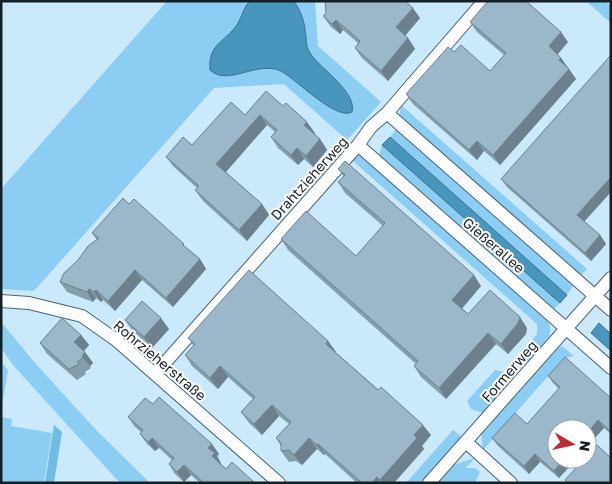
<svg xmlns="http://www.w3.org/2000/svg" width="612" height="484" font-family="'Golos Text',sans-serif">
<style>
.green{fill:#8bcdf3}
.forest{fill:#6fbce5}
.water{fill:#4895bd;stroke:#397290}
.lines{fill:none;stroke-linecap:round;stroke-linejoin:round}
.street-casing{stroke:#476272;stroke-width:14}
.street{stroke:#fff;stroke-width:12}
.wall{fill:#849ead}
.shaded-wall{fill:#6c818d}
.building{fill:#9ab8c9;stroke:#6c818d}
.labels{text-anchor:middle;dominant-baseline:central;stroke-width:4;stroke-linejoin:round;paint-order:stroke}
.street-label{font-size:14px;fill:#152026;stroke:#fff}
</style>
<rect width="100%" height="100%" fill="#cae9fb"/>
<path class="green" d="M167,1H315L318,46L381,102L347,140L284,84L214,88L34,291L1,289V189Z
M586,1H605L611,6V23Z
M401,105L587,269L579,277L399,117Z
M398,127L575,283L567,295L390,137Z
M382,145L560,303L552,311L378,159Z
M356,155L362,156L545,317L550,325V335L528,363L519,355L537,334V324L352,160Z
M1,322L36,364L96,430L150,483H120L13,365L1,348Z
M562,346L574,356L564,358L483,450L481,433L553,351Z
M1,361L8,371L1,411Z
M495,370L504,372L513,380L483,413L471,409L467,401Z
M2,417L12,419L11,426L52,433L44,483H1Z
M453,430L462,437L421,483H406Z
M475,458L466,468H475L480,472L475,483H437L453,465Z"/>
<path class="forest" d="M54,425L62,432L54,483H45Z"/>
<path class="water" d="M250,1H294C300,10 304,19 305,30C307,39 305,45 310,53C320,69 357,91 352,112C336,121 296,79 281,71C257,60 228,87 210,70C208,44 224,43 237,25C242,17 243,8 250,1Z
M390,137L567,295L560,303L382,145Z
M599,323L611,334V351L591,333Z"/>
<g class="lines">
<defs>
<path id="street" d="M387,113L611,310
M358,145L611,368
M1,301L29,303L82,316L116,340L279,483
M155,374L358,145L371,127L387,113L484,1
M466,442L511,483
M429,483L611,278"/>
</defs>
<use href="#street" class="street-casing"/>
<use href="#street" class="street"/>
</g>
<path class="wall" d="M323,16L420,18L405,36L408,38L415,49L388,81L362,58L355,48L358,43L343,30L340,34L331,27Z
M470,22L568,42L558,54L576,79L500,165L484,151L477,160L413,104L406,94L454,52L490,71L504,55L477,32Z
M283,106L315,133L314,134L320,139L327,150L313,167L304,159L298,165L278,148L271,137L275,132L267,125L226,172L262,204L269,215L247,241L203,201L195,190L197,188L174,167L166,157L192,145L245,115Z
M338,169L481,286L462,308L468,314L527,328L526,334L508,354L496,344L446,399L421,377L414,366L416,364L288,250L281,239L356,256L383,226L345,193L338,182L344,177Z
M501,179L584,222L600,235L606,244L591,261L507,187Z
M129,204L188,249L200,259L206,269L173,307L142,280L115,311L103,300L101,302L96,298L93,302L67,292L60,282L78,260L97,240L92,233Z
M125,320L169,329L152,348L133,331Z
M81,335L89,345L84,351L93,363L90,366L91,368L85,372L86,374L77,380L47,354L40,343Z
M188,338L328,341L336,352H335L431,435L422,446L424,449L394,483H357L325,454L324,455L317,449L302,465L296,461L289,462L281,451V446L276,438L289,424L279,416L262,435L249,423L241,412L253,399L228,377L218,389L192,366L185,355L194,346Z
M548,376L611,398V434L604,428L557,459H576L559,478L540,462L529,474L498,446L492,438L527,424L559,389L553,383Z
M153,404L219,454L217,456L221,463V464L226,469L255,483H200L191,475L184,482L175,474L169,464L172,460L159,448L155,451L147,444L140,434L141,432L135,427L128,417Z"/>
<path class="shaded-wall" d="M413,8L420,18L403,38L396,27Z
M336,20L343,30L340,34L332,24Z
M561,32L568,42L556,56L549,46Z
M408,38L415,49L388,81L381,71Z
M561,58L568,68L566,70L559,60Z
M569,69L576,79L500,165L493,155Z
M260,115L267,125L224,174L216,164Z
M307,122L315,133L312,136L304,125Z
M320,139L327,150L313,167L306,156Z
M477,141L484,151L477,160L469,150Z
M297,148L304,159L298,165L291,155Z
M611,177V192L583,223L577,215Z
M262,204L269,215L247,241L239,230Z
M600,235L606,244L591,261L585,253Z
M200,259L206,269L173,307L166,298Z
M135,270L142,280L115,311L108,301Z
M474,275L481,286L460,311L452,300Z
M89,289L96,298L93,302L87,292Z
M96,290L103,300L101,302L94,292Z
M520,317L527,328L526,334L508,354L501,344Z
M161,318L169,329L152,348L144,337Z
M488,333L496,344L446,399L439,388Z
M81,335L89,345L82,353L74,342Z
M328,341L336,352L333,355L326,344Z
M85,352L93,363L90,366L82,356Z
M220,366L228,377L218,389L210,378Z
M272,405L279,416L262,435L254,424Z
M598,420L604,428L587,447V433Z
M423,425L431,435L422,446L424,449L394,483H382L380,480L414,435Z
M152,438L159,448L155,451L148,442Z
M309,438L317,449L302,465L294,455Z
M212,444L219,454L217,456L221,463L219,466L212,456L208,448Z
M318,444L325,454L324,455L317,445Z
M535,454L540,462L529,474L524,466Z
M564,459H576L559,478L554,471Z
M184,465L191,475L184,482L177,472Z
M377,477L381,483H372Z"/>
<path class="building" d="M325,1H405L413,8L396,27L408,38L381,71L355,48L360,41L336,20L332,24L323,16L326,13Z
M488,1H526L561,32L549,46L561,58L559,60L569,69L493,155L477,141L469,150L406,94L448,47L454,52L461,45L490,71L506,53L470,22Z
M611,55V177L577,215L600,235L585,253L501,179Z
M266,91L283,106L286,103L307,122L304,125L320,139L306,156L297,148L291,155L271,137L277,130L260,115L216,164L262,204L239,230L195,190L199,186L166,157L183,137L192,145L231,102L245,115Z
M345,161L474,275L452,300L468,314L490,290L520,317L518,323L501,344L488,333L439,388L414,366L418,361L281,239L306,211L356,256L385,223L338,182L345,175L338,169Z
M123,198L129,204L134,199L184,244L183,245L200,259L166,298L135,270L108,301L96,290L94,292L89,289L87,292L60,282L64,273L78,260L88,246L99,238L92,233Z
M249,270L328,341L326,344L378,390L381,387L423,425L414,435L417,438L380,480L377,477L372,483H362L318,444L317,445L309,438L294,455L289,450L281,451V443L276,438L291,422L272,405L254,424L241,412L255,397L220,366L210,378L185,355L195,344L188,338Z
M142,301L161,318L144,337L125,320Z
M62,318L81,335L74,342L85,352L82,356L83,358L77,362L79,364L69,369L40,343Z
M565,357L611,398V432L598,420L587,433V429H557V459H564L554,471L535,454L524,466L492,438L515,413L527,424L560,387L548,376Z
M159,397L212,444L208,448L215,453L212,456L226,469L232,462L255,483H204L184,465L177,472L169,464L174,458L152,438L148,442L140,434L143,430L128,417L145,398L153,404Z
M597,445L611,458V483H568L565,480L584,459H587V456Z"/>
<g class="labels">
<g class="street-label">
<text transform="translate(309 178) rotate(-48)">Drahtzieherweg</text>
<text transform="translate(494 245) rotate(41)">Gießerallee</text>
<text transform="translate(160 360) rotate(40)">Rohrzieherstraße</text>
<text transform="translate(509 371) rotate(-49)">Formerweg</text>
</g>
</g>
<rect width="612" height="484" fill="none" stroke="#152026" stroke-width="5"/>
<g transform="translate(572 444) rotate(99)"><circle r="24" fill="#ffffff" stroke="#a1a6a8"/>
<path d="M0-4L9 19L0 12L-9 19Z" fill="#bc2c32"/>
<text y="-8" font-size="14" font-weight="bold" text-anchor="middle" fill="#152026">N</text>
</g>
</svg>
